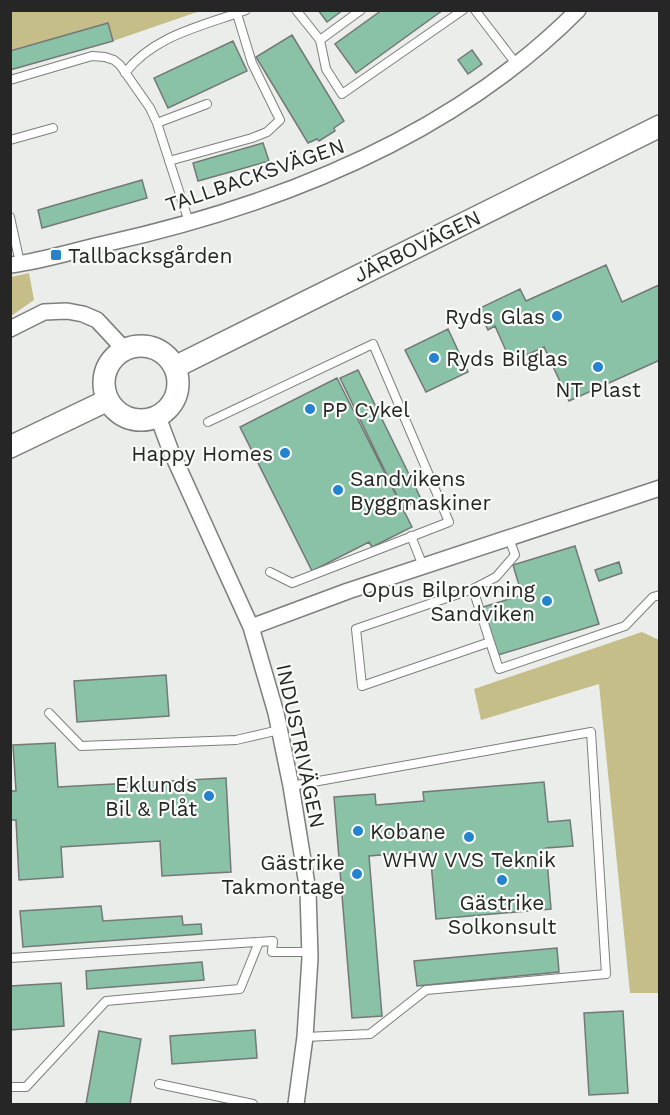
<svg xmlns="http://www.w3.org/2000/svg" width="670" height="1115" font-family="'Work Sans',sans-serif">
<style>
.forest{fill:#c5be89}
.building{fill:#89c2a7;stroke:#747876;stroke-width:1.5}
.lines{fill:none;stroke-linecap:round;stroke-linejoin:round}
.lane-casing{stroke:#7c7f7c;stroke-width:10}
.street-casing{stroke:#7c7f7c;stroke-width:18}
.secondary-casing{stroke:#7c7f7c;stroke-width:24}
.lane{stroke:#fff;stroke-width:8}
.street{stroke:#fff;stroke-width:15}
.secondary{stroke:#fff;stroke-width:21}
.poi-dot{fill:#2482cf;stroke:#f8fbf8;stroke-width:2}
.labels{text-anchor:middle;dominant-baseline:central;stroke-width:4.5;stroke-linejoin:round;paint-order:stroke}
.street-label{font-size:21px;fill:#252625;stroke:#f8fbf8}
.poi-label{font-size:21px;fill:#252625;stroke:#f8fbf8;text-anchor:start}
</style>
<rect width="100%" height="100%" fill="#eaedea"/>
<path class="forest" d="M11,11H200L113,41L107,23L11,51Z
M29,273L34,300L11,316V277Z
M642,632L659,640L660,993H630L599,684L481,720L474,689Z"/>
<path class="building" d="M318,10H343L327,22Z
M382,10H443L356,73L335,44Z
M108,23L113,41L10,70V51Z
M292,35L344,121L334,128L335,131L319,141L317,139L308,143L256,57Z
M233,41L247,71L168,108L154,78Z
M472,50L482,64L468,74L458,60Z
M263,143L269,161L198,181L193,163Z
M142,180L147,198L42,228L38,210Z
M606,265L622,302L659,285L660,360L569,401L544,347L511,362L495,326L488,330L478,309L520,289L526,301Z
M448,329L468,372L426,392L405,350Z
M358,370L421,499L403,508L340,378Z
M337,378L412,527L372,547L369,542L312,571L240,427Z
M575,546L599,624L498,655L483,607L522,595L513,565Z
M619,562L622,573L599,581L595,570Z
M166,675L169,716L77,722L74,681Z
M55,743L58,787L226,778L231,872L162,876L160,841L61,847L63,877L19,880L16,820H10V791H16L13,745Z
M544,782L548,822L570,820L573,846L546,848L551,909L436,919L430,851L369,856L382,1016L352,1018L334,797L375,794L376,805L424,801L423,792Z
M101,906L103,921L182,916L183,925L201,924L202,934L23,947L20,911Z
M557,948L559,972L417,986L414,961Z
M202,962L204,980L87,989L86,971Z
M61,983L64,1026L10,1030V986Z
M623,1011L628,1093L589,1095L584,1013Z
M255,1030L257,1058L172,1064L170,1036Z
M99,1031L141,1039L130,1104H86Z"/>
<g class="lines">
<defs>
<path id="lane" d="M296,10L320,40
M361,10L320,40L326,69L342,94L463,10
M475,10L517,65
M125,73C154,35 203,26 246,10
M10,80L92,56L105,57L114,60L120,65L150,108L157,123L189,222
M157,123L207,104
M10,140L53,128
M169,161L252,138L267,132L280,120L252,63L237,14
M10,217L20,263
M208,422L373,344L449,522L292,583L270,572
M411,536L423,566
M509,538L515,555L496,577L473,589L356,629L362,686L490,642L499,669L625,626L653,597L660,595
M473,589L490,642
M49,713L81,746L236,740L279,730
M291,786L591,732L606,974L426,990L370,1034L305,1037
M10,958L273,941L272,952H310
M159,1084L253,1104
M10,1087H26L106,1001L240,989L259,942"/>
<path id="street" d="M10,265C42,261 73,251 104,244C276,206 452,137 578,10
M10,329L44,312L67,311L83,314L97,320L124,349
M158,417L170,449L251,627L276,713L291,786L308,891L310,958L305,1037L296,1104
M251,627L348,591L660,488"/>
<path id="secondary" d="M104 383a37 37 0 1 1 74 0a37 37 0 1 1-74 0Z
M175,367L660,126
M10,447L108,400"/>
</defs>
<use href="#lane" class="lane-casing"/>
<use href="#street" class="street-casing"/>
<use href="#secondary" class="secondary-casing"/>
<use href="#lane" class="lane"/>
<use href="#street" class="street"/>
<use href="#secondary" class="secondary"/>
</g>
<g class="poi-dot">
<rect x="50" y="249" width="12" height="12" rx="3"/>
<circle cx="557" cy="316" r="6"/>
<circle cx="434" cy="358" r="6"/>
<circle cx="598" cy="367" r="6"/>
<circle cx="310" cy="409" r="6"/>
<circle cx="285" cy="453" r="6"/>
<circle cx="338" cy="490" r="6"/>
<circle cx="547" cy="601" r="6"/>
<circle cx="209" cy="796" r="6"/>
<circle cx="358" cy="831" r="6"/>
<circle cx="469" cy="837" r="6"/>
<circle cx="357" cy="874" r="6"/>
<circle cx="502" cy="880" r="6"/>
</g>
<g class="labels">
<g class="street-label">
<text transform="translate(255 175) rotate(-19)">TALLBACKSVÄGEN</text>
<text transform="translate(417 246) rotate(-26)">JÄRBOVÄGEN</text>
<text transform="translate(301 746) rotate(78)">INDUSTRIVÄGEN</text>
</g>
<g class="poi-label">
<text x="68" y="255">Tallbacksgården</text>
<text x="545" y="316" text-anchor="end">Ryds Glas</text>
<text x="446" y="358">Ryds Bilglas</text>
<text x="598" y="389" text-anchor="middle">NT Plast</text>
<text x="322" y="409">PP Cykel</text>
<text x="273" y="453" text-anchor="end">Happy Homes</text>
<text x="350" y="478">Sandvikens<tspan x="350" dy="24">Byggmaskiner</tspan></text>
<text x="535" y="589" text-anchor="end">Opus Bilprovning<tspan x="535" dy="24">Sandviken</tspan></text>
<text x="197" y="784" text-anchor="end">Eklunds<tspan x="197" dy="24">Bil &amp; Plåt</tspan></text>
<text x="370" y="831">Kobane</text>
<text x="469" y="859" text-anchor="middle">WHW VVS Teknik</text>
<text x="345" y="862" text-anchor="end">Gästrike<tspan x="345" dy="24">Takmontage</tspan></text>
<text x="502" y="902" text-anchor="middle">Gästrike<tspan x="502" dy="24">Solkonsult</tspan></text>
</g>
</g>
<rect width="670" height="1115" fill="none" stroke="#252625" stroke-width="24"/>
</svg>
